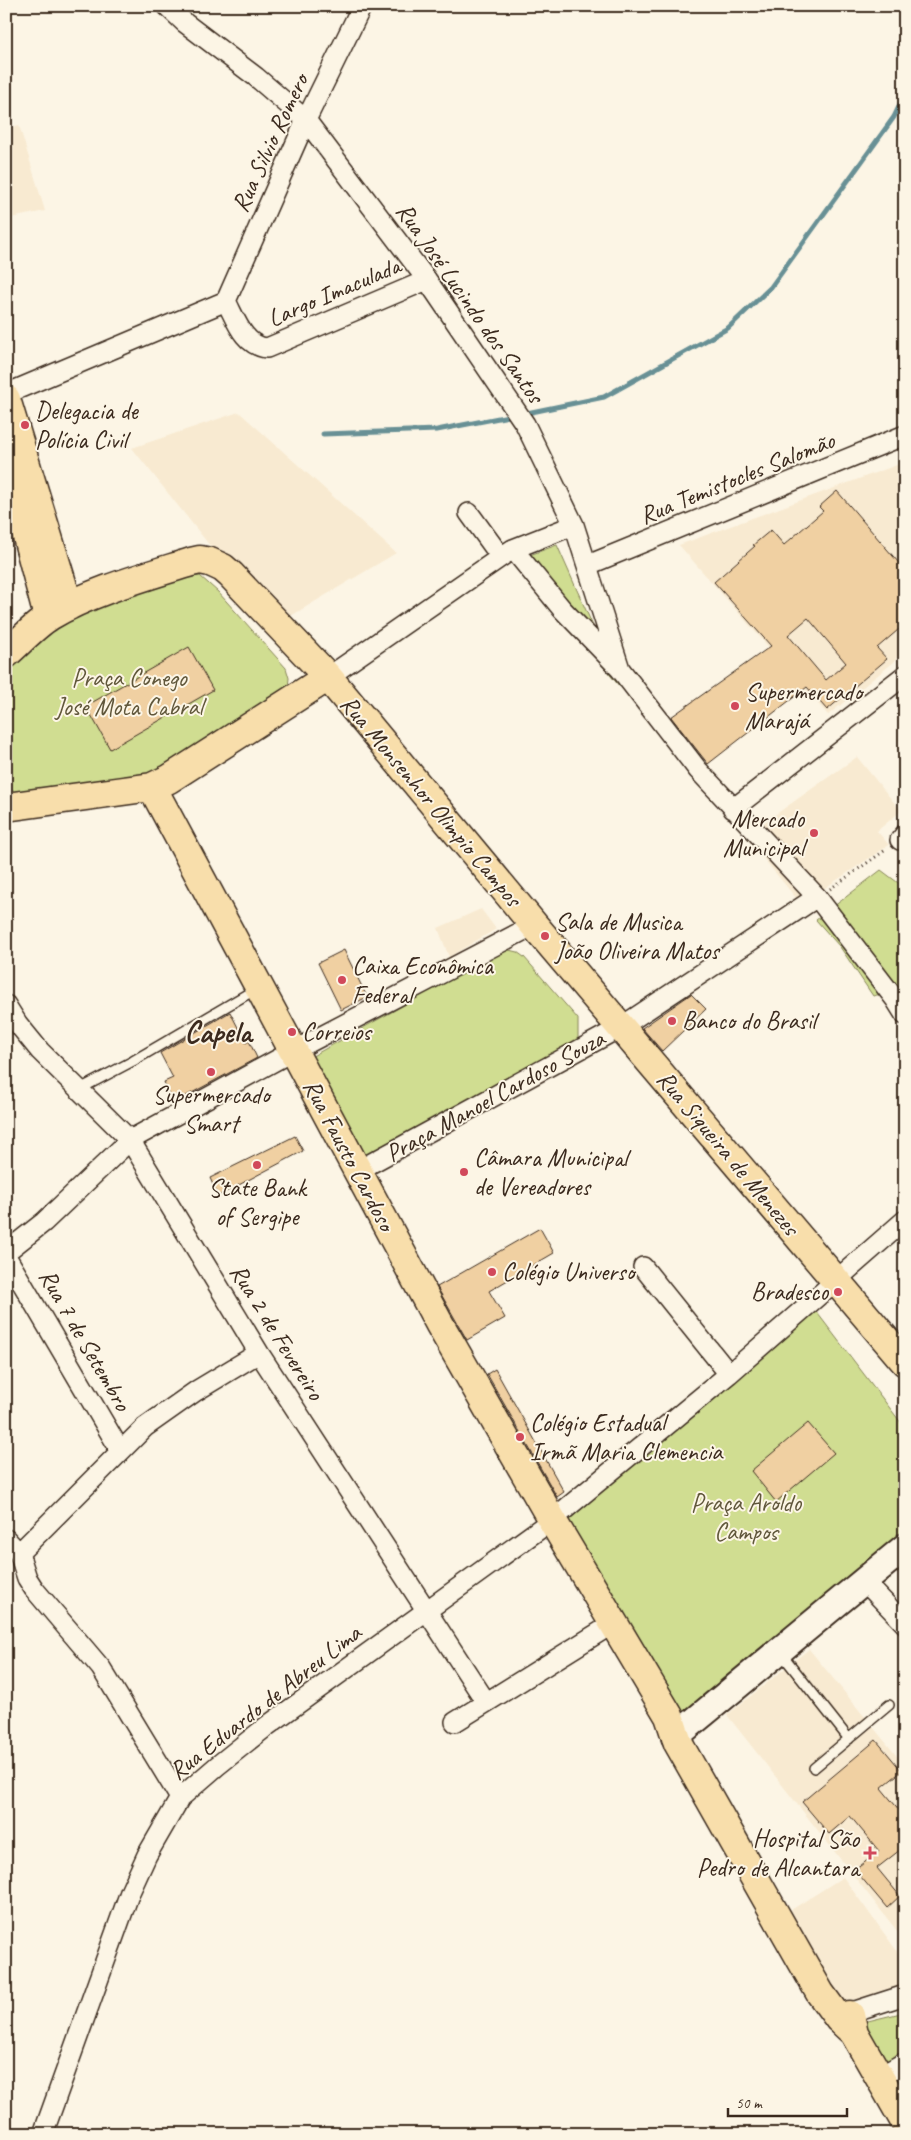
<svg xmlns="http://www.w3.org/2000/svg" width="911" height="2140" font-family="Caveat,sans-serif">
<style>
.built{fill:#f8ead1}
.green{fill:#d0dd91;stroke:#868458}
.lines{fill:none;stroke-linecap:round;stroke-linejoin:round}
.stream{stroke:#689095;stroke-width:5}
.building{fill:#f0d0a2;stroke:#3b2a1e;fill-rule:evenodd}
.lane-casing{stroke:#3b2a1e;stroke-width:12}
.street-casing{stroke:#3b2a1e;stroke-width:22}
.secondary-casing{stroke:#3b2a1e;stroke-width:30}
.primary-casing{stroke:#3b2a1e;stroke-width:31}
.path{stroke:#3b2a1e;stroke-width:3;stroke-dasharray:1 4;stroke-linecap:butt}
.lane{stroke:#fcf5e5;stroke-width:9}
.street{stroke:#fcf5e5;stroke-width:19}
.secondary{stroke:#fcf5e5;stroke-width:26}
.primary{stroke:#f8deab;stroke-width:28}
.poi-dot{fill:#d1495b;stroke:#fcf5e5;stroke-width:2}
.labels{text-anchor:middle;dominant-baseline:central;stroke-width:4;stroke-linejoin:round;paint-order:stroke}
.street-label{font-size:25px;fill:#3b2a1e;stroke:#fcf5e5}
.poi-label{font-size:25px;fill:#3b2a1e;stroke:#fcf5e5;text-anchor:start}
.park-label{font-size:25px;fill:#60573b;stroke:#fcf5e5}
.district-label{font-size:30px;font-weight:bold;fill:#3b2a1e;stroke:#fcf5e5}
</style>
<rect width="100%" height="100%" fill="#fcf5e5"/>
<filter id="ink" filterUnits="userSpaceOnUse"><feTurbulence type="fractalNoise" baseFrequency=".02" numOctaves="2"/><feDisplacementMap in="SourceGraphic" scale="10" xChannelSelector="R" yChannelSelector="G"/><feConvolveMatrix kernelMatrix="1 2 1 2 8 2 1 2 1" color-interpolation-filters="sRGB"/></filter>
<g filter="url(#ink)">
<path class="built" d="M19,125L45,211L6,219V129Z
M239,412L396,553L274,626L132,448Z
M905,462V646L894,662L828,715L679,545Z
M857,757L901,811L877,831L889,845L801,904L745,836Z
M481,909L496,929L449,957L438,928Z
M809,1649L905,1766V1941L727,1715Z
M843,1877L905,1962V1991L864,1999L837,2000L783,1915Z"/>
<path class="green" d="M557,545L620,687L516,560Z
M200,576L218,592L286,668L289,678L288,688L154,789L6,802V663L76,612L185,578Z
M881,870L905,888V988L873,996L840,947L816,920Z
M509,950L517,952L524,957L578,1019V1039L567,1052L365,1160L298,1064L494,955Z
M815,1310L905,1428V1531L664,1737L549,1537Z
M905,2012V2058L869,2077L839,2028Z"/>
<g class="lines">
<path class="stream" d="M522,414L604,397L728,328L771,287L894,117L905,94
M323,434L437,430L514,415"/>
</g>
<path class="building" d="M837,491L905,570V624L877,648L887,659L827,710L807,687L708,764L671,717L771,646L714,582L755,546L753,545L771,530L784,545L823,511L819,507ZM808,618L846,663L826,680L788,635Z
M189,647L213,690L110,749L86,706Z
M344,950L367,997L341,1010L318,963Z
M691,994L706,1009L662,1051L642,1028Z
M230,1012L246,1043L249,1041L257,1058L173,1103L164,1082L173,1078L160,1053Z
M295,1136L303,1151L218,1196L210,1178Z
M540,1228L554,1253L489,1291L505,1318L467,1340L437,1287Z
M495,1369L564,1492L557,1497L487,1374Z
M808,1423L834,1453L776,1502L751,1471Z
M876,1740L902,1771L881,1788L905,1817V1846L877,1868L900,1896L887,1908L855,1870L879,1851L850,1816L829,1834L802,1802Z"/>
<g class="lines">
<defs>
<path id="lane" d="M78,1090L133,1061L256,989
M781,1653L849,1739
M814,1768L889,1705"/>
<path id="street" d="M167,6L185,23L256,77L306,120L427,280L525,424L574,525L620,669
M226,301L306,120L362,6
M226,301C236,320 244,346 267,348L427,280
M6,394L226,301
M469,513L501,557
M513,549L562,609L620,669L698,770L817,897L895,999L905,1015
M588,565L905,435
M328,677L501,557L513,549L574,525
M733,809L905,675
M900,840L905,834
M6,1005L18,1024L40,1051L130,1140L259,1353L486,1702
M357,1171L621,1027L817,897
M6,1252L44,1222L130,1140L293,1051L534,925
M6,1256L120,1450
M643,1267L729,1374
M6,1539L19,1553L27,1578L34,1589L101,1668L180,1798
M19,1553L145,1427L196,1391L259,1353
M863,1580L905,1624
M455,1722L614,1623
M839,2019L849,2013L905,1995
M879,2077L905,2062
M43,2134L130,1892L147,1855L180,1798L217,1766L267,1726L552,1520L729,1374L905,1220"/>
<path id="secondary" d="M675,1737L905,1547"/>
<path id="primary" d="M6,399L69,606
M6,471L21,514L48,617
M6,654C20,642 34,626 50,616C89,592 147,576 191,562L200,560L210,562L223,568L231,575L328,677L534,925L905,1362
M152,787L439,1323L552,1520L669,1716L678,1743L820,1993L839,2019L854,2033
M6,807L152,787L169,779L328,677
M850,2015L854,2033L905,2122"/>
</defs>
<use href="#lane" class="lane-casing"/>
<use href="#street" class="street-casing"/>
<use href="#secondary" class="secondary-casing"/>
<use href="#primary" class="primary-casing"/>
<path class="path" d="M830,889L887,849"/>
<use href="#lane" class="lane"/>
<use href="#street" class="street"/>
<use href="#secondary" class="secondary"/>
<use href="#primary" class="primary"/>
</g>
</g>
<g class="poi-dot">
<circle cx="25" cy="425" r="5"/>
<circle cx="735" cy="706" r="5"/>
<circle cx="814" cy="833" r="5"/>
<circle cx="545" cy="936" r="5"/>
<circle cx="342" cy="980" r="5"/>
<circle cx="672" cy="1021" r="5"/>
<circle cx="292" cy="1032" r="5"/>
<circle cx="211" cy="1072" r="5"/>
<circle cx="257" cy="1165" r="5"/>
<circle cx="464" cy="1172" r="5"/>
<circle cx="492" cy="1272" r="5"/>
<circle cx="838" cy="1292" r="5"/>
<circle cx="520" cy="1437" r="5"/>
<path d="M867.5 1845.5h5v5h5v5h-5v5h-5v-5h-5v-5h5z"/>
</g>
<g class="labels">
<g class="street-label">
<text transform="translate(270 143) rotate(-65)">Rua Silvio Romero</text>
<text transform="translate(334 292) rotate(-23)">Largo Imaculada</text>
<text transform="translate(470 303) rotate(55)">Rua José Lucindo dos Santos</text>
<text transform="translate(737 478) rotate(-22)">Rua Temistocles Salomão</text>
<text transform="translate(431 801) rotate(50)">Rua Monsenhor Olimpio Campos</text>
<text transform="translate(495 1096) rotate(-29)">Praça Manoel Cardoso Souza</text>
<text transform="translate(728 1153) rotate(50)">Rua Siqueira de Menezes</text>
<text transform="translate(349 1155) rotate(62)">Rua Fausto Cardoso</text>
<text transform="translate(277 1332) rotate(58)">Rua 2 de Fevereiro</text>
<text transform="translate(85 1340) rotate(60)">Rua 7 de Setembro</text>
<text transform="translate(265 1702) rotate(-38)">Rua Eduardo de Abreu Lima</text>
</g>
<g class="poi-label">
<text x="35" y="411">Delegacia de<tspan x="35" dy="29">Polícia Civil</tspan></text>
<text x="745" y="692">Supermercado<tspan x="745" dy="29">Marajá</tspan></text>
<text x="804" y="819" text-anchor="end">Mercado<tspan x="804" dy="29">Municipal</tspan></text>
<text x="555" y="922">Sala de Musica<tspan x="555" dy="29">João Oliveira Matos</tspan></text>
<text x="352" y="966">Caixa Econômica<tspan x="352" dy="29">Federal</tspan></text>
<text x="682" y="1021">Banco do Brasil</text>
<text x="302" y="1032">Correios</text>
<text x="211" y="1095" text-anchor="middle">Supermercado<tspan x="211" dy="29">Smart</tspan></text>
<text x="474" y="1158">Câmara Municipal<tspan x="474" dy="29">de Vereadores</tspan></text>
<text x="257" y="1188" text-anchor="middle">State Bank<tspan x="257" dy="29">of Sergipe</tspan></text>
<text x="502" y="1272">Colégio Universo</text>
<text x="828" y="1292" text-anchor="end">Bradesco</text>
<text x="530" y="1423">Colégio Estadual<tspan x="530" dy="29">Irmã Maria Clemencia</tspan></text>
<text x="859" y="1839" text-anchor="end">Hospital São<tspan x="859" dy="29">Pedro de Alcantara</tspan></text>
</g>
<g class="park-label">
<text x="129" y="678">Praça Conego<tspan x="129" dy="29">José Mota Cabral</tspan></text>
<text x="746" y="1503">Praça Aroldo<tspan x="746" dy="29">Campos</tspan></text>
</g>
<g class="district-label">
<text x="218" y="1032">Capela</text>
</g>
</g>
<rect width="911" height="2140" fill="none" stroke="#fcf5e5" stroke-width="25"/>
<rect x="12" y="12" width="886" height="2115" fill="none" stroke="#3b2a1e" stroke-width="2" filter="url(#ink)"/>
<path d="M728 2108v8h119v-8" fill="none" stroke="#3b2a1e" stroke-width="2.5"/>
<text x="736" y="2108" font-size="15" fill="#3b2a1e" stroke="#fcf5e5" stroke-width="4" paint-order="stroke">50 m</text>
</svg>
